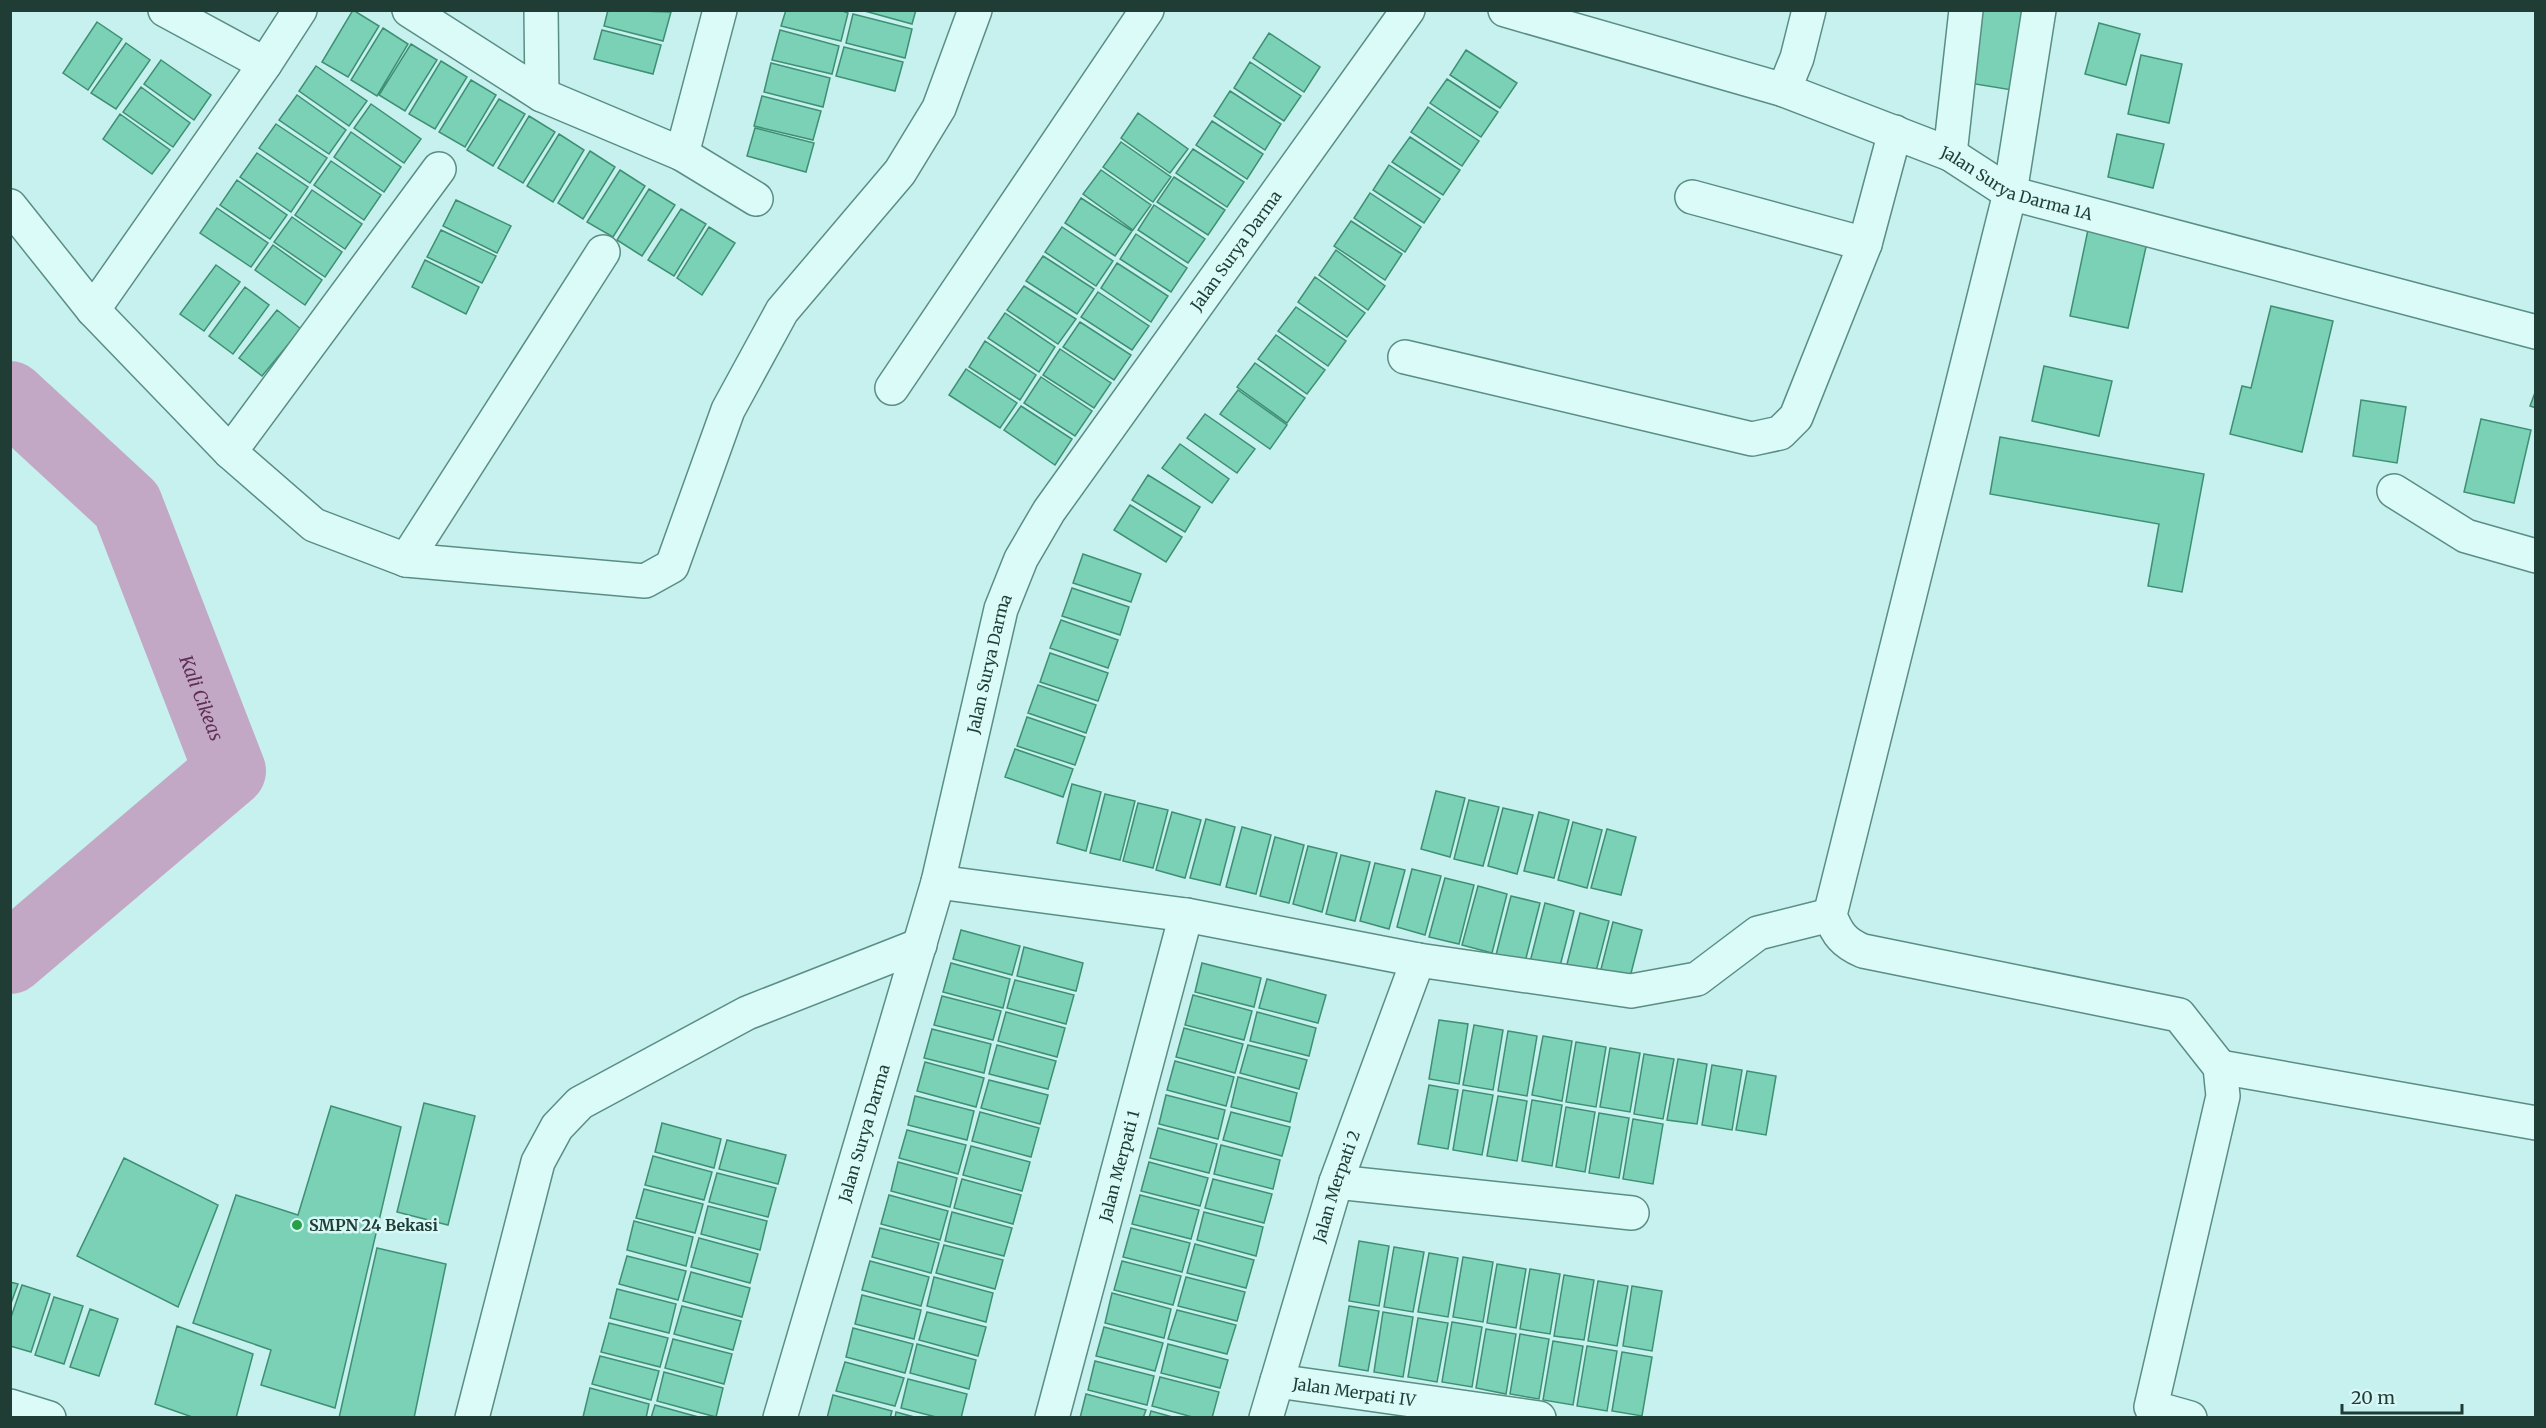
<svg xmlns="http://www.w3.org/2000/svg" width="2546" height="1428" font-family="Merriweather,serif">
<style>
.lines{fill:none;stroke-linecap:round;stroke-linejoin:round}
.river{stroke:#c3a8c5;stroke-width:72}
.building{fill:#7ad1b5;stroke:#3f8f73;stroke-width:1.5}
.minor-casing{stroke:#5a8e83;stroke-width:36}
.minor{stroke:#dbfbf9;stroke-width:33}
.poi-dot{fill:#27a145;stroke:#d7f8f7;stroke-width:2}
.labels{text-anchor:middle;dominant-baseline:central;stroke-width:5;stroke-linejoin:round;paint-order:stroke}
.street-label{font-size:16px;fill:#1f3d35;stroke:#d7f8f7}
.poi-label{font-size:16px;font-weight:bold;fill:#1f3d35;stroke:#d7f8f7;text-anchor:start}
.water-label{font-size:18px;font-style:italic;fill:#5e2e55;stroke:#d7f8f7}
</style>
<rect width="100%" height="100%" fill="#c6f1ef"/>
<g class="lines">
<path class="river" id="s1" d="M10,397L127,505L230,771L10,958"/>
</g>
<path class="building" d="M353,10L379,26L348,77L322,62Z
M608,10L671,12L663,41L604,26Z
M786,10H840L848,13L841,41L781,26Z
M861,10H916L912,24Z
M1982,10H2032L2018,91L1969,83Z
M853,14L912,29L905,58L846,43Z
M97,22L122,39L88,90L63,73Z
M2099,23L2140,34L2126,85L2085,74Z
M383,28L408,44L377,96L351,80Z
M602,30L661,45L653,74L594,59Z
M780,30L839,46L832,74L772,60Z
M1269,33L1320,67L1304,92L1253,58Z
M126,43L150,60L116,109L91,93Z
M411,44L437,60L405,111L379,95Z
M844,47L903,62L895,91L836,76Z
M1466,50L1517,83L1500,108L1450,75Z
M2141,55L2182,64L2169,123L2128,114Z
M161,60L211,95L194,120L144,84Z
M441,61L467,77L435,129L409,114Z
M1250,62L1301,96L1284,121L1234,88Z
M771,63L830,78L823,107L764,92Z
M316,66L367,101L349,126L299,91Z
M1447,79L1498,112L1481,137L1430,103Z
M471,80L496,95L465,147L439,132Z
M141,87L190,123L173,147L123,112Z
M1230,91L1281,124L1265,150L1214,116Z
M297,95L346,130L329,154L279,120Z
M762,96L821,111L813,140L754,126Z
M499,99L525,114L493,166L467,150Z
M371,104L421,139L404,163L354,128Z
M1428,107L1479,141L1462,166L1411,132Z
M1138,113L1188,149L1170,173L1121,138Z
M120,114L170,150L152,174L103,139Z
M529,116L555,132L523,183L498,168Z
M1212,121L1263,154L1247,179L1196,145Z
M276,124L327,158L310,183L259,148Z
M755,128L814,143L806,172L747,156Z
M351,132L401,167L384,192L334,157Z
M559,134L584,150L553,202L527,186Z
M2117,134L2164,144L2153,188L2108,177Z
M1410,137L1460,170L1443,195L1392,162Z
M1121,142L1171,177L1153,202L1103,167Z
M1193,149L1244,182L1227,207L1176,173Z
M590,151L615,167L583,219L558,203Z
M257,153L308,187L291,212L240,177Z
M331,161L381,195L364,220L314,185Z
M1389,165L1440,199L1424,223L1373,190Z
M620,170L645,186L613,237L587,222Z
M1101,170L1151,205L1133,230L1083,194Z
M1174,177L1225,210L1208,235L1157,202Z
M237,180L287,215L270,239L220,205Z
M649,189L675,205L642,256L617,240Z
M312,190L362,224L345,249L295,215Z
M1370,193L1421,227L1405,252L1354,218Z
M1081,198L1132,231L1115,256L1065,223Z
M456,200L511,226L497,253L443,226Z
M1154,205L1205,239L1188,263L1138,230Z
M217,208L268,243L251,267L200,233Z
M681,209L706,224L674,276L648,260Z
M292,217L342,252L325,277L274,242Z
M1351,221L1402,254L1385,280L1334,246Z
M2089,225L2148,238L2128,328L2070,316Z
M709,227L735,243L702,295L677,278Z
M1062,227L1113,261L1096,286L1045,252Z
M441,230L496,256L482,283L427,257Z
M1136,234L1187,268L1171,292L1120,259Z
M273,245L322,280L305,305L255,270Z
M1336,250L1385,286L1368,310L1319,275Z
M1043,256L1094,289L1077,314L1026,281Z
M425,260L479,287L466,314L412,287Z
M1117,263L1168,296L1151,322L1101,288Z
M216,265L240,282L204,331L180,314Z
M1315,277L1365,313L1347,337L1298,302Z
M1024,286L1076,319L1058,344L1007,310Z
M245,287L269,305L233,354L209,336Z
M1098,292L1149,326L1132,350L1081,317Z
M2271,306L2333,321L2302,452L2230,434L2242,386L2251,388Z
M1296,307L1346,341L1328,366L1278,331Z
M277,310L301,329L262,376L239,358Z
M1005,313L1055,347L1039,372L988,338Z
M1080,322L1131,355L1114,380L1063,347Z
M1276,335L1325,370L1307,394L1258,359Z
M985,341L1036,375L1020,400L969,367Z
M1060,349L1111,383L1094,408L1043,375Z
M1255,363L1305,398L1287,423L1237,387Z
M2044,366L2112,381L2099,436L2032,421Z
M966,369L1017,403L1000,428L949,395Z
M1041,377L1092,411L1075,436L1024,403Z
M1238,390L1287,425L1270,449L1220,414Z
M2536,390V408L2530,406Z
M2361,400L2406,407L2397,463L2353,456Z
M1021,406L1072,439L1055,465L1004,430Z
M1205,414L1255,449L1237,473L1187,438Z
M2481,419L2531,430L2514,503L2464,492Z
M2000,437L2204,474L2182,592L2148,586L2159,524L1990,494Z
M1180,444L1229,479L1212,503L1162,468Z
M1148,475L1200,507L1185,532L1132,500Z
M1130,505L1182,537L1166,562L1114,530Z
M1083,554L1141,574L1131,602L1073,583Z
M1072,588L1129,607L1120,635L1062,616Z
M1061,620L1118,640L1108,668L1050,648Z
M1050,653L1108,673L1098,701L1040,682Z
M1038,685L1096,705L1086,733L1028,713Z
M1027,717L1085,737L1075,765L1017,746Z
M1015,749L1073,769L1063,797L1005,777Z
M1072,784L1101,792L1086,851L1057,843Z
M1436,791L1465,798L1450,857L1421,849Z
M1105,794L1135,801L1120,860L1090,853Z
M1469,800L1499,807L1483,866L1454,859Z
M1138,803L1168,810L1153,868L1123,861Z
M1503,808L1533,815L1517,874L1488,866Z
M1172,812L1201,820L1185,878L1156,870Z
M1539,812L1569,820L1554,878L1524,871Z
M1206,819L1235,827L1220,885L1190,878Z
M1573,822L1602,830L1587,888L1558,880Z
M1242,827L1271,835L1256,894L1226,887Z
M1607,829L1636,837L1621,895L1591,888Z
M1275,837L1304,845L1289,903L1260,896Z
M1308,846L1337,853L1322,912L1293,904Z
M1341,855L1370,862L1355,921L1326,914Z
M1375,863L1405,870L1389,929L1360,921Z
M1412,869L1441,876L1425,935L1397,927Z
M1445,878L1474,885L1459,944L1429,937Z
M1478,886L1507,894L1492,953L1462,945Z
M1511,896L1540,903L1525,962L1496,955Z
M1545,903L1574,911L1559,970L1530,962Z
M1580,913L1609,921L1594,979L1565,972Z
M1613,922L1642,930L1627,989L1598,981Z
M961,930L1020,946L1012,975L953,959Z
M1024,947L1083,963L1076,991L1017,976Z
M951,963L1010,979L1003,1008L943,992Z
M1202,963L1261,978L1254,1007L1195,992Z
M1267,979L1326,995L1318,1023L1259,1008Z
M1015,980L1074,995L1066,1024L1007,1008Z
M1193,995L1252,1011L1244,1040L1185,1025Z
M942,996L1001,1011L993,1040L934,1025Z
M1006,1012L1065,1028L1057,1057L998,1041Z
M1257,1012L1316,1028L1309,1056L1250,1041Z
M1439,1020L1468,1024L1459,1084L1429,1079Z
M1474,1025L1503,1030L1493,1090L1463,1085Z
M1184,1028L1243,1044L1235,1073L1176,1057Z
M932,1029L991,1044L984,1073L924,1058Z
M1508,1031L1537,1036L1527,1096L1498,1091Z
M1543,1036L1572,1041L1562,1101L1532,1095Z
M1576,1042L1606,1047L1596,1107L1566,1102Z
M997,1045L1056,1061L1048,1089L989,1074Z
M1248,1045L1307,1060L1299,1089L1240,1073Z
M1610,1048L1640,1053L1630,1112L1600,1107Z
M1644,1054L1674,1059L1663,1119L1634,1114Z
M1678,1059L1707,1064L1697,1124L1667,1120Z
M1175,1061L1234,1077L1226,1106L1167,1090Z
M925,1062L984,1078L976,1107L917,1091Z
M1712,1065L1742,1070L1732,1130L1702,1125Z
M1747,1071L1776,1076L1766,1135L1736,1130Z
M1238,1077L1297,1093L1290,1122L1231,1107Z
M989,1080L1048,1095L1040,1124L981,1108Z
M1429,1085L1458,1090L1448,1149L1418,1144Z
M1463,1090L1493,1095L1482,1155L1453,1150Z
M1166,1095L1225,1110L1218,1139L1159,1124Z
M915,1096L974,1111L967,1140L908,1125Z
M1498,1096L1527,1101L1517,1161L1487,1156Z
M1532,1100L1562,1105L1552,1166L1522,1161Z
M424,1103L475,1116L448,1225L397,1212Z
M331,1106L401,1127L335,1408L261,1385L271,1350L193,1323L236,1195L298,1215Z
M1566,1107L1595,1112L1585,1172L1556,1167Z
M980,1112L1039,1128L1031,1157L972,1141Z
M1231,1112L1290,1127L1282,1156L1223,1140Z
M1599,1113L1629,1118L1619,1178L1589,1173Z
M1633,1119L1663,1124L1653,1184L1623,1179Z
M662,1123L721,1139L714,1168L655,1152Z
M1158,1128L1217,1144L1209,1173L1150,1158Z
M907,1130L966,1145L958,1174L899,1158Z
M727,1140L786,1155L778,1184L719,1169Z
M1221,1145L1280,1160L1273,1189L1214,1174Z
M971,1146L1030,1162L1022,1191L963,1175Z
M653,1156L712,1172L704,1200L645,1185Z
M124,1158L218,1205L178,1307L77,1256Z
M898,1162L957,1178L950,1207L891,1191Z
M1149,1162L1208,1178L1200,1206L1141,1191Z
M717,1173L776,1188L768,1217L709,1202Z
M962,1179L1021,1195L1013,1224L954,1208Z
M1213,1179L1272,1194L1264,1223L1205,1208Z
M644,1189L703,1204L695,1233L636,1218Z
M889,1195L948,1211L940,1240L881,1224Z
M1140,1195L1199,1210L1191,1239L1132,1224Z
M708,1206L767,1221L760,1250L701,1234Z
M952,1212L1012,1228L1004,1256L945,1241Z
M1204,1212L1263,1227L1256,1256L1197,1240Z
M634,1221L693,1237L686,1266L627,1250Z
M880,1228L939,1243L931,1273L872,1257Z
M1131,1228L1190,1243L1182,1272L1123,1257Z
M699,1238L758,1254L750,1283L691,1267Z
M1359,1241L1389,1246L1379,1306L1349,1301Z
M1195,1244L1254,1260L1246,1288L1187,1273Z
M944,1245L1003,1260L995,1289L936,1273Z
M1394,1247L1424,1252L1413,1312L1384,1307Z
M377,1248L446,1264L414,1418H339Z
M1429,1253L1458,1258L1448,1317L1418,1312Z
M627,1256L686,1271L678,1300L619,1284Z
M1463,1257L1493,1262L1483,1322L1453,1317Z
M870,1261L929,1277L921,1306L862,1290Z
M1122,1261L1181,1276L1173,1305L1114,1290Z
M1497,1264L1526,1269L1516,1328L1487,1323Z
M1530,1269L1560,1274L1550,1334L1520,1329Z
M691,1272L750,1288L742,1317L683,1301Z
M1564,1275L1594,1280L1584,1340L1554,1336Z
M934,1277L993,1293L986,1322L927,1306Z
M1186,1277L1245,1292L1237,1321L1178,1306Z
M1598,1281L1628,1286L1617,1346L1588,1341Z
M10,1282L18,1284L10,1306Z
M22,1285L50,1294L31,1352L10,1346V1320Z
M1632,1286L1662,1291L1652,1351L1623,1346Z
M617,1289L676,1304L669,1333L610,1318Z
M1112,1293L1171,1309L1164,1338L1105,1323Z
M862,1295L921,1310L914,1339L855,1324Z
M54,1297L83,1306L64,1364L35,1355Z
M682,1306L741,1321L733,1350L674,1334Z
M1349,1306L1379,1311L1368,1371L1339,1366Z
M90,1309L118,1319L99,1376L70,1367Z
M1177,1310L1236,1325L1227,1354L1168,1339Z
M927,1312L986,1327L978,1356L919,1340Z
M1383,1312L1413,1317L1403,1377L1374,1372Z
M1418,1318L1448,1323L1437,1382L1408,1377Z
M1452,1322L1482,1327L1472,1387L1442,1382Z
M609,1323L668,1338L660,1367L601,1352Z
M177,1326L253,1354L236,1418H195L155,1404Z
M1104,1327L1163,1343L1155,1371L1096,1356Z
M853,1328L913,1344L905,1373L846,1357Z
M1486,1329L1516,1334L1506,1394L1476,1388Z
M1520,1334L1549,1339L1539,1399L1510,1394Z
M673,1339L732,1354L724,1384L665,1368Z
M1553,1341L1583,1346L1573,1405L1543,1400Z
M917,1344L976,1360L969,1389L910,1373Z
M1168,1344L1228,1360L1220,1388L1161,1373Z
M1587,1346L1617,1351L1607,1411L1577,1406Z
M1622,1352L1652,1357L1642,1416L1612,1411Z
M600,1356L659,1371L651,1400L592,1384Z
M1095,1361L1154,1376L1147,1405L1088,1390Z
M845,1362L904,1378L895,1406L836,1391Z
M664,1372L723,1388L716,1417L657,1401Z
M1160,1377L1219,1392L1212,1418H1196L1152,1406Z
M908,1379L967,1394L961,1418H940L901,1408Z
M590,1388L649,1404L646,1418L583,1417Z
M1086,1394L1146,1410L1143,1418H1080Z
M833,1395L892,1411L890,1418H827Z
M655,1405L702,1418H651Z
M1151,1411L1176,1418H1149Z
M896,1412L918,1418H895Z"/>
<g class="lines">
<defs>
<g id="minor">
<path d="M165,10L265,64"/>
<path d="M409,10L542,95L682,154L720,10"/>
<path d="M541,10L542,95"/>
<path id="s2" d="M1505,10L1784,90L1950,154L2010,193L2536,332"/>
<path d="M2039,10L2010,193L1830,915C1837,934 1844,943 1863,951L2179,1015L2220,1067L2223,1096L2151,1407L2190,1418"/>
<path d="M1784,90L1797,58L1809,10"/>
<path d="M682,154L756,199"/>
<path d="M1950,154L1966,10"/>
<path d="M1692,197L1865,244"/>
<path d="M10,206L93,310L230,452L314,525L406,560L645,581L672,566L728,410L782,311L900,172L939,108L975,10"/>
<path d="M93,310L265,64L300,10"/>
<path d="M1405,357L1752,439L1780,433L1796,417L1865,244L1895,132"/>
<path d="M892,388L1147,10"/>
<path d="M230,452L439,169"/>
<path d="M2394,491L2466,536L2536,556"/>
<path d="M406,560L603,252"/>
<path d="M938,882L1186,915L1418,960L1631,991L1697,979L1758,933L1830,915"/>
<path d="M2220,1067L2536,1123"/>
<path d="M1336,1182L1632,1213"/>
<path id="s3" d="M1277,1381L1539,1418"/>
<path d="M10,1406L49,1418"/>
<path d="M472,1418L538,1162L557,1127L580,1103L747,1013L920,945"/>
<path id="s4" d="M780,1418L938,882L1001,609L1021,559L1049,511L1408,10"/>
<path id="s5" d="M1052,1418L1186,915"/>
<path id="s6" d="M1266,1418L1336,1182L1418,960"/>
</g>
</defs>
<use href="#minor" class="minor-casing"/>
<use href="#minor" class="minor"/>
</g>
<circle class="poi-dot" cx="297" cy="1225" r="6"/>
<g class="labels">
<g class="street-label">
<text stroke="none"><textPath href="#s2" startOffset="542">Jalan Surya Darma 1A</textPath></text>
<text stroke="none"><textPath href="#s4" startOffset="1269">Jalan Surya Darma</textPath></text>
<text stroke="none"><textPath href="#s4" startOffset="783">Jalan Surya Darma</textPath></text>
<text stroke="none"><textPath href="#s4" startOffset="297">Jalan Surya Darma</textPath></text>
<text stroke="none"><textPath href="#s5" startOffset="261">Jalan Merpati 1</textPath></text>
<text stroke="none"><textPath href="#s6" startOffset="242">Jalan Merpati 2</textPath></text>
<text stroke="none"><textPath href="#s3" startOffset="78">Jalan Merpati IV</textPath></text>
</g>
<g class="poi-label">
<text x="309" y="1225">SMPN 24 Bekasi</text>
</g>
<g class="water-label">
<text stroke="none"><textPath href="#s1" startOffset="366">Kali Cikeas</textPath></text>
</g>
</g>
<rect width="2546" height="1428" fill="none" stroke="#1f3d35" stroke-width="24"/>
<path d="M2342 1404v9h120v-9" fill="none" stroke="#1f3d35" stroke-width="3"/>
<text x="2351" y="1404" font-size="18" fill="#1f3d35" stroke="#d7f8f7" stroke-width="4.5" paint-order="stroke">20 m</text>
</svg>
